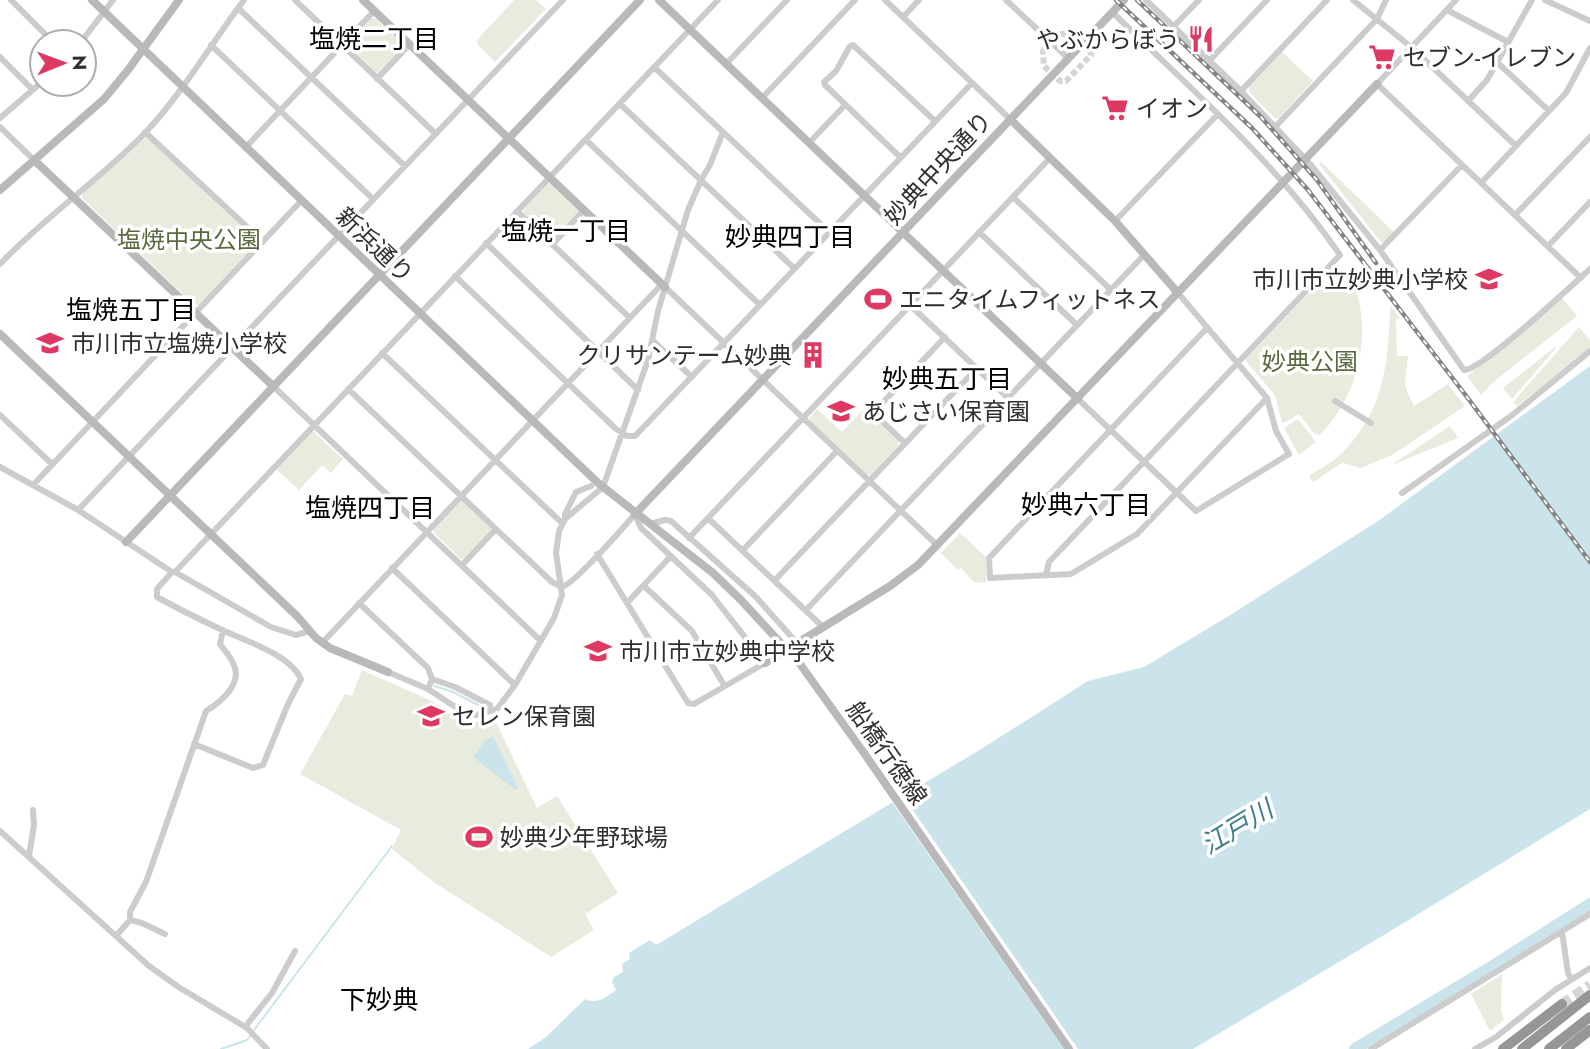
<svg xmlns="http://www.w3.org/2000/svg" width="1590" height="1049" font-family="Jost,'Noto Sans JP',sans-serif">
<style>
.green{fill:#e8ecde}
.water{fill:#cbe4eb}
.pier{fill:#fff}
.lines{fill:none;stroke-linecap:round;stroke-linejoin:round}
.stream{stroke:#cbe4eb;stroke-width:2}
.river{stroke:#cbe4eb;stroke-width:12}
.street-tunnel{stroke:#d5d5d5;stroke-width:6;stroke-dasharray:6 3;stroke-linecap:butt}
.highway-tunnel{stroke:#d5d5d5;stroke-width:10;stroke-dasharray:10 5;stroke-linecap:butt}
.street{stroke:#ccc;stroke-width:6}
.secondary{stroke:#b9b9b9;stroke-width:8}
.highway{stroke:#969696;stroke-width:10}
.rail-casing{stroke:#848484;stroke-width:4.5}
.rail{stroke:#fff;stroke-width:2;stroke-dasharray:5;stroke-linecap:butt}
.secondary-bridge{stroke:#b9b9b9;stroke-width:8}
.labels{text-anchor:middle;dominant-baseline:central;stroke-width:7;stroke-linejoin:round;paint-order:stroke}
.poi-label{font-size:24px;fill:#2f2f2f;stroke:#fff;text-anchor:start}
.street-label{font-size:24px;fill:#2f2f2f;stroke:#fff}
.park-label{font-size:24px;fill:#5a6a3e;stroke:#fff}
.neighbourhood-label{font-size:26px;fill:#000;stroke:#fff}
.water-label{font-size:26px;font-style:italic;fill:#407e8f;stroke:#fff}
</style>
<rect width="100%" height="100%" fill="#fff"/>
<path class="green" d="M514,0H536L546,9L495,62L478,45L477,40Z
M372,18H375L404,45V48L380,73H376L349,46V43Z
M1282,52L1313,81L1279,118H1275L1249,92V87Z
M144,138H148L257,241L256,244L199,305H194L82,198V194Z
M1321,162L1394,232L1385,242H1381L1319,164Z
M552,183L580,210L555,239H552L524,213V209L547,184Z
M1351,276C1374,329 1360,394 1320,435L1315,434L1299,414L1286,422L1282,423L1275,395L1245,360L1319,282L1324,287L1339,288Z
M1562,298L1577,316L1492,383L1481,395L1467,376Z
M1390,305L1400,318L1396,320L1397,356H1408L1405,386L1414,406L1448,384L1465,406L1392,455L1361,468L1342,463L1313,482L1309,476C1319,469 1331,463 1340,455C1384,413 1389,361 1390,305Z
M1579,327L1590,340V349L1517,406L1513,402Z
M1555,347L1556,348L1512,399L1503,388Z
M817,409L842,432L864,409L899,442V445L871,475H867L810,421V417Z
M1298,419L1316,442L1299,455L1284,428Z
M1450,426L1458,438L1394,464V463Z
M311,432H314L343,459L331,473L322,465L299,490L276,469Z
M463,501L491,528L492,532L465,559H461L434,533V528L459,502Z
M960,533L986,557V582L975,583L961,568L958,570L941,553Z
M362,670L434,702L463,722L495,720L537,808L557,796L618,893L585,914L594,930L551,957L435,883L392,849L401,830L300,774L345,694L352,696Z
M1502,974L1501,1010L1504,1020L1490,1031L1471,994Z"/>
<path class="water" d="M1590,366V809L1379,938L1193,1049H528L546,1037L585,999C597,1005 606,997 616,990L612,982L614,977L623,972L622,964L630,959L629,953L650,940L656,945L986,746L1088,681L1144,667L1227,617L1378,521Z
M493,736L518,788L516,790L473,757L486,740Z"/>
<path class="pier" d="M901,793L1078,1049H1064L890,799Z"/>
<g class="lines">
<path class="stream" d="M434,686L451,691L486,709
M254,1030L392,846
M221,1049L247,1040L251,1035"/>
<path class="river" d="M1355,1049L1488,969L1590,904"/>
<path class="street-tunnel" d="M1060,34H1073L1090,50L1091,55L1066,81H1060L1044,66L1043,51Z"/>
<path class="highway-tunnel" d="M1562,1004L1590,985"/>
<path class="street" d="M11,0L53,42
M295,0L436,134
M885,0L1010,119
M1006,0L1068,58
M1146,0L1241,91L1310,164L1380,250L1464,370C1481,371 1572,285 1590,269
M1353,0L1411,47L1516,146
M1456,0L1377,84L1581,278
M1545,0L1590,21
M238,8L405,166
M1447,10L1508,42
M903,17L919,0
M1174,26L1199,0
M81,42L113,0
M211,45L373,199
M0,57L33,90
M1210,60L1267,0
M1498,63L1549,111
M726,64L787,0
M654,67L829,232
M377,79L410,44
M1241,91L1327,0
M762,98L855,0
M1468,101L1487,80L1532,0
M620,104L794,268
M0,118L42,82
M1276,126L1377,19L1386,0
M0,127L34,160
M145,132L263,242
M586,140L760,305
M809,143L845,105
M245,148L374,11
M900,157L825,85L824,82L836,71L850,46L853,45L935,121
M1481,183L1566,93L1590,48
M1013,197L1110,289
M517,211L630,318
M1515,215L1590,137
M1115,221L1218,114
M979,232L1077,325
M486,243L638,390
M553,244L584,210
M1548,246L1590,202
M1380,250L1462,165
M0,264C45,217 99,180 144,134C182,94 211,44 244,0
M455,276L616,429L627,436H635L972,83
M665,287L938,546
M910,305L1008,398
M1207,328L989,558L990,578L1071,574L1137,534L1267,398
M652,340L692,377
M382,353L562,523
M273,386L541,641
M348,389L552,582L562,587
M1078,399L1196,511L1289,454L1276,431L1267,398L1178,293
M1335,401L1371,423
M0,415L52,464
M905,443L873,413L945,337
M0,467L78,510L172,572H175L271,627L296,635L310,631
M33,485L301,201
M1402,493L1511,416L1590,351
M78,510L563,0
M708,518L823,627
M565,519V514L576,492L591,486
M650,524L665,520L671,521L755,596L797,643
M689,538L1050,158
M743,550L837,451
M462,565L496,529
M392,568L515,685
M172,572L157,589V597C177,608 199,619 220,629C243,640 290,654 301,679L288,704L263,765L253,768L194,744
M175,572L718,0
M1046,575L1049,562L1340,255C1277,163 1192,90 1112,12
M775,580L977,368
M644,586L692,631L724,685
M562,587C575,583 623,528 635,514L641,528L712,595L765,663L694,704L688,703L597,554
M359,603L428,668L432,679L428,689
M627,603L671,556
M806,610L1145,254
M322,643L662,284
M388,672L428,689L463,712L476,715L497,709L515,685L554,618L562,595L556,553L559,531L565,519L603,487L648,360L658,311L688,210L701,180L710,165L723,132
M432,679L455,687L490,705
M0,831L149,966L180,988L247,1028L267,1049
M29,856L34,825L33,810
M130,920L142,923L165,934
M1562,932L1568,973L1571,979
M116,936L130,920V912L146,882L206,711C221,702 244,683 233,663C230,656 224,650 220,644L223,630
M245,1027L272,993L295,951
M1371,1049L1590,914
M1475,1049L1496,1037L1555,990L1590,968"/>
<path class="secondary" d="M92,0L598,483L713,573L740,599
M363,0L665,287
M659,0L1078,399
M1010,119L1115,221L1178,293
M34,160L273,386
M0,190L104,99L128,70L179,0
M0,334L297,616L316,638L330,648L388,672
M635,514L1124,0
M126,542L640,0
M765,663L890,586L918,565L1377,84
M864,753L1069,1049"/>
<path class="highway" d="M1503,1049L1562,1004
M1522,1049L1590,995
M1549,1049L1590,1017
M1566,1049L1590,1030"/>
<defs>
<path id="rail" d="M1116,0L1252,128L1308,190L1467,397L1590,562
M1137,0L1261,117L1317,180L1376,263"/>
</defs>
<use href="#rail" class="rail-casing"/>
<use href="#rail" class="rail"/>
<path class="secondary-bridge" d="M740,599L800,664L864,753"/>
</g>
<defs>
<symbol id="restaurant-bare" viewBox="-9 -9 18 18"><path d="M-5-6h1v4h1v-4h1v4h1v-4h1v5L-1.5 .5V6h-2V.5L-5-1ZM5-6V6H3V1.5H1.5Q1.5-4 5-6Z" fill="#de3962" stroke="#fff" stroke-width="2.5" paint-order="stroke"/></symbol>
<symbol id="supermarket-bare" viewBox="-9 -9 18 18"><path d="M-6-5.5h2.5l.6 2H6L4.5 2H-2.5L-4.4-4H-6ZM-1.5 3.2a1.3 1.3 0 1 0 .1 0ZM3 3.2a1.3 1.3 0 1 0 .1 0Z" fill="#de3962" stroke="#fff" stroke-width="2.5" paint-order="stroke"/></symbol>
<symbol id="school-bare" viewBox="-9 -9 18 18"><path d="M0-5L7-2L0 1L-7-2ZM-4 1L0 2.5L4 1V4Q0 6-4 4Z" fill="#de3962" stroke="#fff" stroke-width="2.5" paint-order="stroke"/></symbol>
<symbol id="stadium-bare" viewBox="-9 -9 18 18"><path d="M0-5a6.5 5 0 1 0 0 10a6.5 5 0 1 0 0-10ZM-3.5-1.8h7v3.6h-7Z" fill="#de3962" stroke="#fff" stroke-width="2.5" paint-order="stroke"/></symbol>
<symbol id="building-bare" viewBox="-9 -9 18 18"><path d="M-4-6H4V6H1V3H-1V6H-4ZM-2.5-4.3h1.7v1.8h-1.7ZM.8-4.3h1.7v1.8H.8ZM-2.5-1h1.7V.8h-1.7ZM.8-1h1.7V.8H.8Z" fill="#de3962" stroke="#fff" stroke-width="2.5" paint-order="stroke"/></symbol>
</defs>
<g fill-rule="evenodd">
<use href="#restaurant-bare" x="1182" y="20" width="38" height="38"/>
<use href="#supermarket-bare" x="1363" y="38" width="38" height="38"/>
<use href="#supermarket-bare" x="1096" y="89" width="38" height="38"/>
<use href="#school-bare" x="1470" y="260" width="38" height="38"/>
<use href="#stadium-bare" x="859" y="280" width="38" height="38"/>
<use href="#school-bare" x="31" y="324" width="38" height="38"/>
<use href="#building-bare" x="794" y="336" width="38" height="38"/>
<use href="#school-bare" x="822" y="392" width="38" height="38"/>
<use href="#school-bare" x="579" y="632" width="38" height="38"/>
<use href="#school-bare" x="412" y="697" width="38" height="38"/>
<use href="#stadium-bare" x="460" y="818" width="38" height="38"/>
</g>
<g class="labels">
<g class="poi-label">
<text x="1180" y="39" text-anchor="end">やぶからぼう</text>
<text x="1403" y="57">セブン-イレブン</text>
<text x="1136" y="108">イオン</text>
<text x="1468" y="279" text-anchor="end">市川市立妙典小学校</text>
<text x="899" y="299">エニタイムフィットネス</text>
<text x="71" y="343">市川市立塩焼小学校</text>
<text x="792" y="355" text-anchor="end">クリサンテーム妙典</text>
<text x="862" y="411">あじさい保育園</text>
<text x="619" y="651">市川市立妙典中学校</text>
<text x="452" y="716">セレン保育園</text>
<text x="500" y="837">妙典少年野球場</text>
</g>
<g class="street-label">
<text transform="translate(938 168) rotate(-47)">妙典中央通り</text>
<text transform="translate(375 245) rotate(44)">新浜通り</text>
<text transform="translate(887 753) rotate(55)">船橋行徳線</text>
</g>
<g class="park-label">
<text x="189" y="239">塩焼中央公園</text>
<text x="1310" y="361">妙典公園</text>
</g>
<g class="neighbourhood-label">
<text x="374" y="39">塩焼二丁目</text>
<text x="566" y="231">塩焼一丁目</text>
<text x="790" y="237">妙典四丁目</text>
<text x="131" y="310">塩焼五丁目</text>
<text x="947" y="379">妙典五丁目</text>
<text x="1086" y="505">妙典六丁目</text>
<text x="370" y="508">塩焼四丁目</text>
<text x="379" y="1000">下妙典</text>
</g>
<g class="water-label">
<text transform="translate(1237 827) rotate(-31)">江戸川</text>
</g>
</g>
<g transform="translate(63 63) rotate(89)"><circle r="33" fill="#ffffff" stroke="#acacac" stroke-width="2"/>
<path d="M0-5L12 26L0 18L-12 26Z" fill="#de3962"/>
<text y="-10" font-size="19" font-weight="bold" text-anchor="middle" fill="#2f2f2f">N</text>
</g>
</svg>
